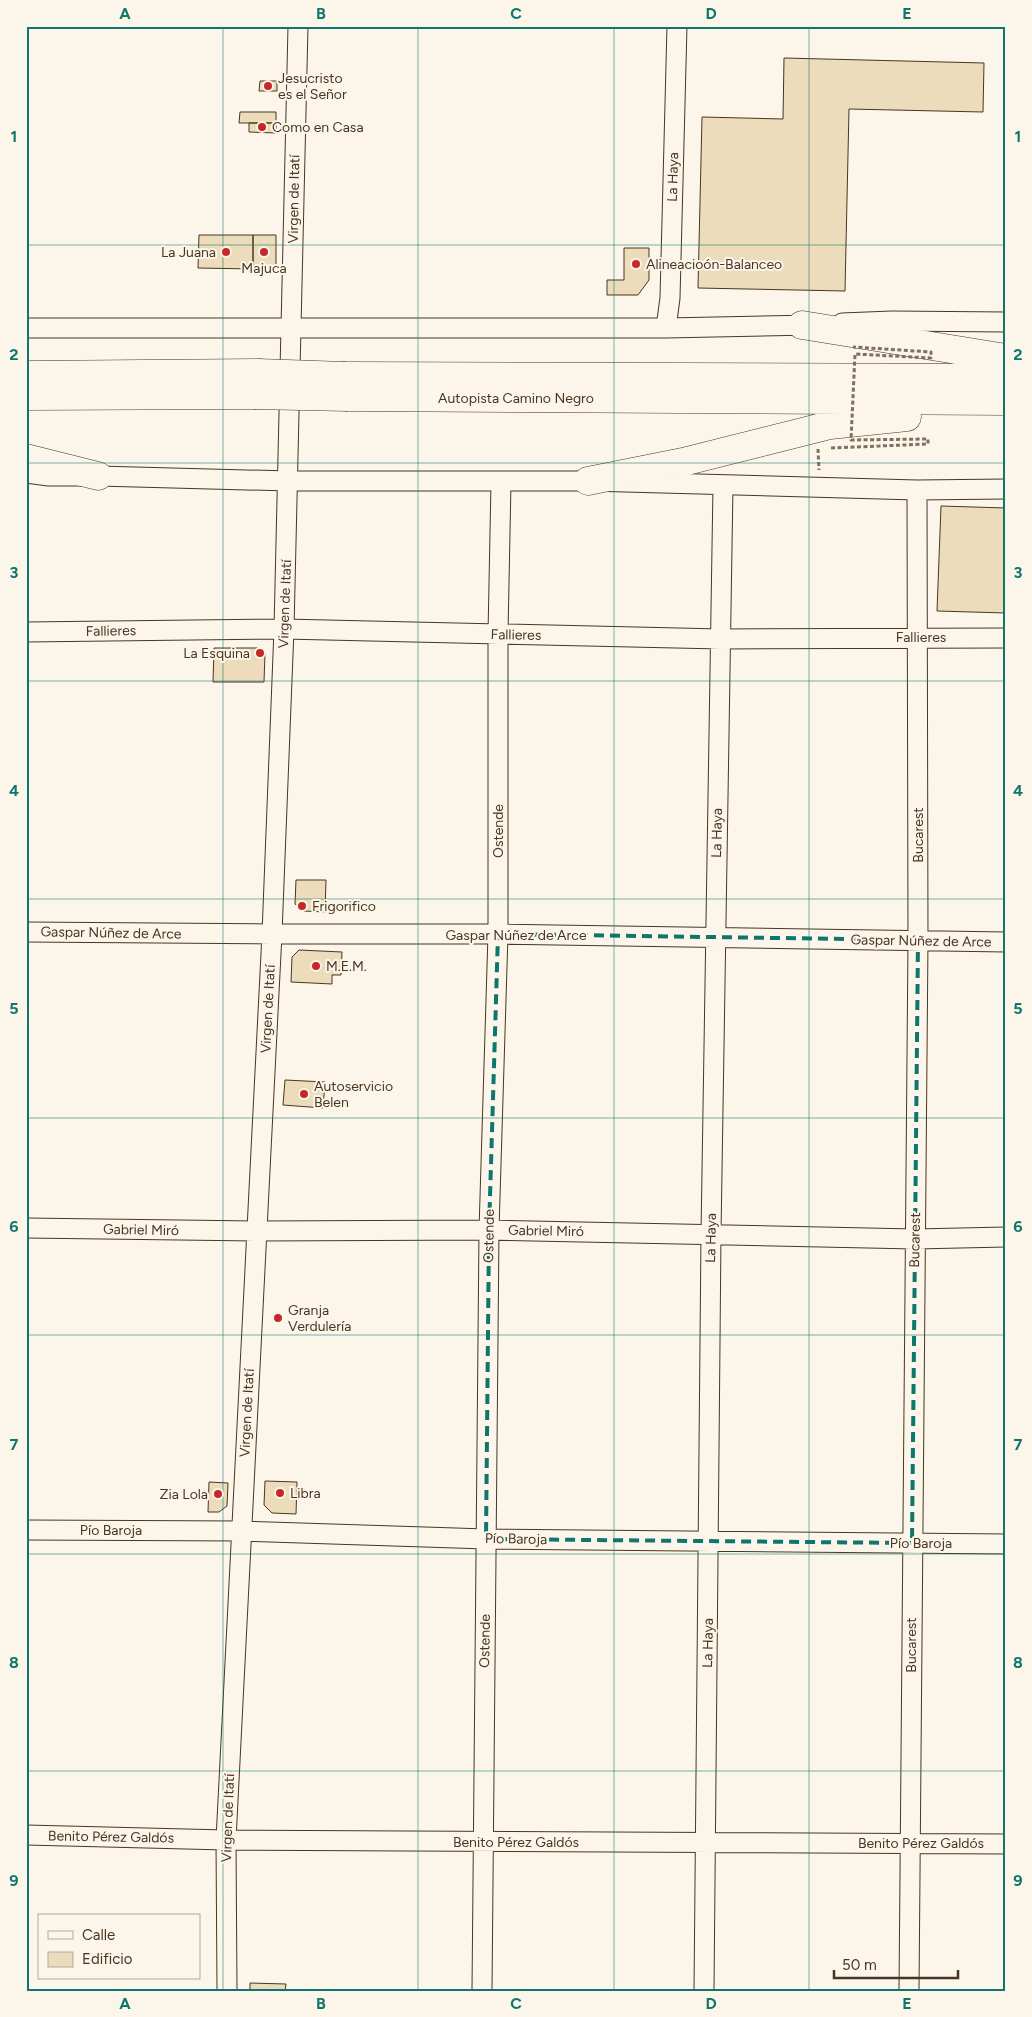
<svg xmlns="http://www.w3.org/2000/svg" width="1032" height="2017" font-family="Figtree,sans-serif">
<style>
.building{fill:#ecdcbc;stroke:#4a3520}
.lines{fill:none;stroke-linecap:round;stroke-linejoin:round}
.minor-casing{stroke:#4a3520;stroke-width:21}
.highway-casing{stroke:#4a3520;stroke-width:29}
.path{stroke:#7f6f5c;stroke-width:3;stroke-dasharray:4 2.5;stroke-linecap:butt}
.minor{stroke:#fbf6e9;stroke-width:19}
.highway{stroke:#fbf6e9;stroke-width:28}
.highway-bridge-casing{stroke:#4a3520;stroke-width:29;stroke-linecap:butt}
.path-bridge{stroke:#7f6f5c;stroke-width:3;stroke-dasharray:4 2.5;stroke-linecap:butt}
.highway-bridge{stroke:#fbf6e9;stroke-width:28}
.marked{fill:none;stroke:#0f766e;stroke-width:4;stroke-dasharray:10 6;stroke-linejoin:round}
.grid{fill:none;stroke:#0f766e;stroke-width:1;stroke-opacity:0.55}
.poi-dot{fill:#c62828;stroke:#fbf6e9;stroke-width:2}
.labels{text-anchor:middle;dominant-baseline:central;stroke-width:4;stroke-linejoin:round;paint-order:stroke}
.poi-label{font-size:14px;fill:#4a3520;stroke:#fbf6e9;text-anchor:start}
.street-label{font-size:14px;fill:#4a3520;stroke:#fbf6e9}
.neatline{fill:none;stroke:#0f766e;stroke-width:2}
.grid-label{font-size:16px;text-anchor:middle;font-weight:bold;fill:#0f766e}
</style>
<rect width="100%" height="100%" fill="#fbf6e9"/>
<path class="building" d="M784,58L984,63L983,112L849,109L845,291L698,288L702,117L783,119Z
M260,81H277V91H259Z
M240,112H276V123H239Z
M249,123H276V133L249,132Z
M199,235H253V269L198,268Z
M253,235H276V269H253Z
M624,248H649V280L638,295H607V280H624Z
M941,506L1006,508V613L937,611Z
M214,648H257L265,653L264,682H213Z
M296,880H326L325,912L304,911L295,904Z
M299,950L342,952L341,975H332V984L291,982L292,957Z
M285,1080L325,1082L323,1108L283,1105Z
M265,1481L297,1482L296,1514L272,1513L264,1505Z
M209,1482L228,1483L227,1506L219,1512H208Z
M250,1983L286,1984L285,1991H250Z"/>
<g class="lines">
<defs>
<path id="minor" d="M842,323L892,321L1006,322
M26,328H666L812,325
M666,328L670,298L677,26
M26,473L49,476H98L289,481H588L917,490L1006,489
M26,632L284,629L721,639L1006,638
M26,932L272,934H498L1006,942
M26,1228L257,1231L489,1230L915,1239L1006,1237
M26,1530L241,1531L486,1539L1006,1544
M26,1835L226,1840L1006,1844
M227,1991L226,1840L272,934L284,629L298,26
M482,1991L489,1230L498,934V634L501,482
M704,1991L711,1234L723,485
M909,1991L918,940L917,490"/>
<path id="highway" d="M802,325L1006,358
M26,375L258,373
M345,376L1006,378
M26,396L254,395
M348,397L1006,401
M26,458L98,476
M588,481L683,462L830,425L907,417"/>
</defs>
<use href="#minor" class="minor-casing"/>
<use href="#highway" class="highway-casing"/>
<path class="path" d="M818,449L819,470"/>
<use href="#minor" class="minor"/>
<use href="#highway" class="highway"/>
<defs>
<path id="highway-bridge" d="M258,373L345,376
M254,395L348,397"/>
</defs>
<use href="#highway-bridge" class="highway-bridge-casing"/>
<path class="path-bridge" d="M831,448L928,444V439L851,440L855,354L931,358V352L853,347"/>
<use href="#highway-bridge" class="highway-bridge"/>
</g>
<path class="marked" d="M498,934L918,940L912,1543L486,1539L489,1230Z"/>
<path class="grid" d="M223,26V1991M418,26V1991M614,26V1991M809,26V1991M26,245H1006M26,463H1006M26,681H1006M26,899H1006M26,1118H1006M26,1335H1006M26,1554H1006M26,1771H1006"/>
<g class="poi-dot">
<circle cx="268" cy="86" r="5"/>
<circle cx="262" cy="127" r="5"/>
<circle cx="226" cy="252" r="5"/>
<circle cx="264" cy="252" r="5"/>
<circle cx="636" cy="264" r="5"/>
<circle cx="260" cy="653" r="5"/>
<circle cx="302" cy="906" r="5"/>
<circle cx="316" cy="966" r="5"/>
<circle cx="304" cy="1094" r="5"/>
<circle cx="278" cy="1318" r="5"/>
<circle cx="280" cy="1493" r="5"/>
<circle cx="218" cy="1494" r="5"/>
</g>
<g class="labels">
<g class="poi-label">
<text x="278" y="78">Jesucristo<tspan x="278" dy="16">es el Señor</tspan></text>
<text x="272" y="127">Como en Casa</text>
<text x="216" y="252" text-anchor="end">La Juana</text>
<text x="646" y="264">Alineacioón-Balanceo</text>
<text x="264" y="268" text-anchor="middle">Majuca</text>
<text x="250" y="653" text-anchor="end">La Esquina</text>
<text x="312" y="906">Frigorifico</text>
<text x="326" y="966">M.E.M.</text>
<text x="314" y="1086">Autoservicio<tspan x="314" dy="16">Belen</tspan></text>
<text x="288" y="1310">Granja<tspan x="288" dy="16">Verdulería</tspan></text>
<text x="290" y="1493">Libra</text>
<text x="208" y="1494" text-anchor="end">Zia Lola</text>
</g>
<g class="street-label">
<text transform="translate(673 177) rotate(-88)">La Haya</text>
<text transform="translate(294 199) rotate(-89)">Virgen de Itatí</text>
<text x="516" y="398">Autopista Camino Negro</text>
<text transform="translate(285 604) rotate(-88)">Virgen de Itatí</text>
<text transform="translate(111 631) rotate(-1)">Fallieres</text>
<text transform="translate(516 635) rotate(1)">Fallieres</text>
<text x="921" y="637">Fallieres</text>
<text transform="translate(498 831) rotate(-90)">Ostende</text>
<text transform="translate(717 833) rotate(-89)">La Haya</text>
<text transform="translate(918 835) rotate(-90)">Bucarest</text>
<text transform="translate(111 933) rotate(1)">Gaspar Núñez de Arce</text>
<text x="516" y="935">Gaspar Núñez de Arce</text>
<text transform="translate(921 941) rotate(1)">Gaspar Núñez de Arce</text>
<text transform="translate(268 1009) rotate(-87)">Virgen de Itatí</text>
<text transform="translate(141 1230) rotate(1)">Gabriel Miró</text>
<text transform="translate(546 1231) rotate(1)">Gabriel Miró</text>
<text transform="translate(489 1236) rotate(-89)">Ostende</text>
<text transform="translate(711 1238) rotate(-89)">La Haya</text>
<text transform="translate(915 1240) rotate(-89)">Bucarest</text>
<text transform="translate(247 1413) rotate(-87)">Virgen de Itatí</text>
<text x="111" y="1530">Pío Baroja</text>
<text transform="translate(516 1539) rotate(1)">Pío Baroja</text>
<text x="921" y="1543">Pío Baroja</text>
<text transform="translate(485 1641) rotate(-89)">Ostende</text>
<text transform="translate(708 1643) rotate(-89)">La Haya</text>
<text transform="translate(911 1645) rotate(-90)">Bucarest</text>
<text transform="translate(228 1818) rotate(-88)">Virgen de Itatí</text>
<text transform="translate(111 1837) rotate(1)">Benito Pérez Galdós</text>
<text x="516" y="1842">Benito Pérez Galdós</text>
<text x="921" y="1843">Benito Pérez Galdós</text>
</g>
</g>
<rect width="1032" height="2017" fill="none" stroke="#fbf6e9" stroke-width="55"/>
<rect x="38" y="1914" width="162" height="65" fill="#fbf6e9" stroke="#b4a999"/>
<rect x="48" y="1931" width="25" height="8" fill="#fbf6e9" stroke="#b4a999"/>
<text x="82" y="1940" font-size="15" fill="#4a3520">Calle</text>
<rect x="48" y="1952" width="25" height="15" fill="#ecdcbc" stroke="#b4a999"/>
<text x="82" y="1964" font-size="15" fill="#4a3520">Edificio</text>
<path d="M834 1970v8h124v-8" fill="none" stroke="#4a3520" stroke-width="2.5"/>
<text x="842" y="1970" font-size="15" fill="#4a3520" stroke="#fbf6e9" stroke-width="4" paint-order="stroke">50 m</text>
<rect x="28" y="28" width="976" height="1962" class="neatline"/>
<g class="grid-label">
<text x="125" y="19">A</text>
<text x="321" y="19">B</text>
<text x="516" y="19">C</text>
<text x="711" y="19">D</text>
<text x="907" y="19">E</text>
<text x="14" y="142">1</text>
<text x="1018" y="142">1</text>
<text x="14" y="360">2</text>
<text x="1018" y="360">2</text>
<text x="14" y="578">3</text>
<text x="1018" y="578">3</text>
<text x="14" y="796">4</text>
<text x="1018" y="796">4</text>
<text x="14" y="1014">5</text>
<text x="1018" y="1014">5</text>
<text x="14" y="1232">6</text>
<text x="1018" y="1232">6</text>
<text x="14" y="1450">7</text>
<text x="1018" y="1450">7</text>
<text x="14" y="1668">8</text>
<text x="1018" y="1668">8</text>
<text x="14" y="1886">9</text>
<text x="1018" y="1886">9</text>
<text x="125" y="2009">A</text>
<text x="321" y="2009">B</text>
<text x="516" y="2009">C</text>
<text x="711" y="2009">D</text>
<text x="907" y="2009">E</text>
</g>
</svg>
